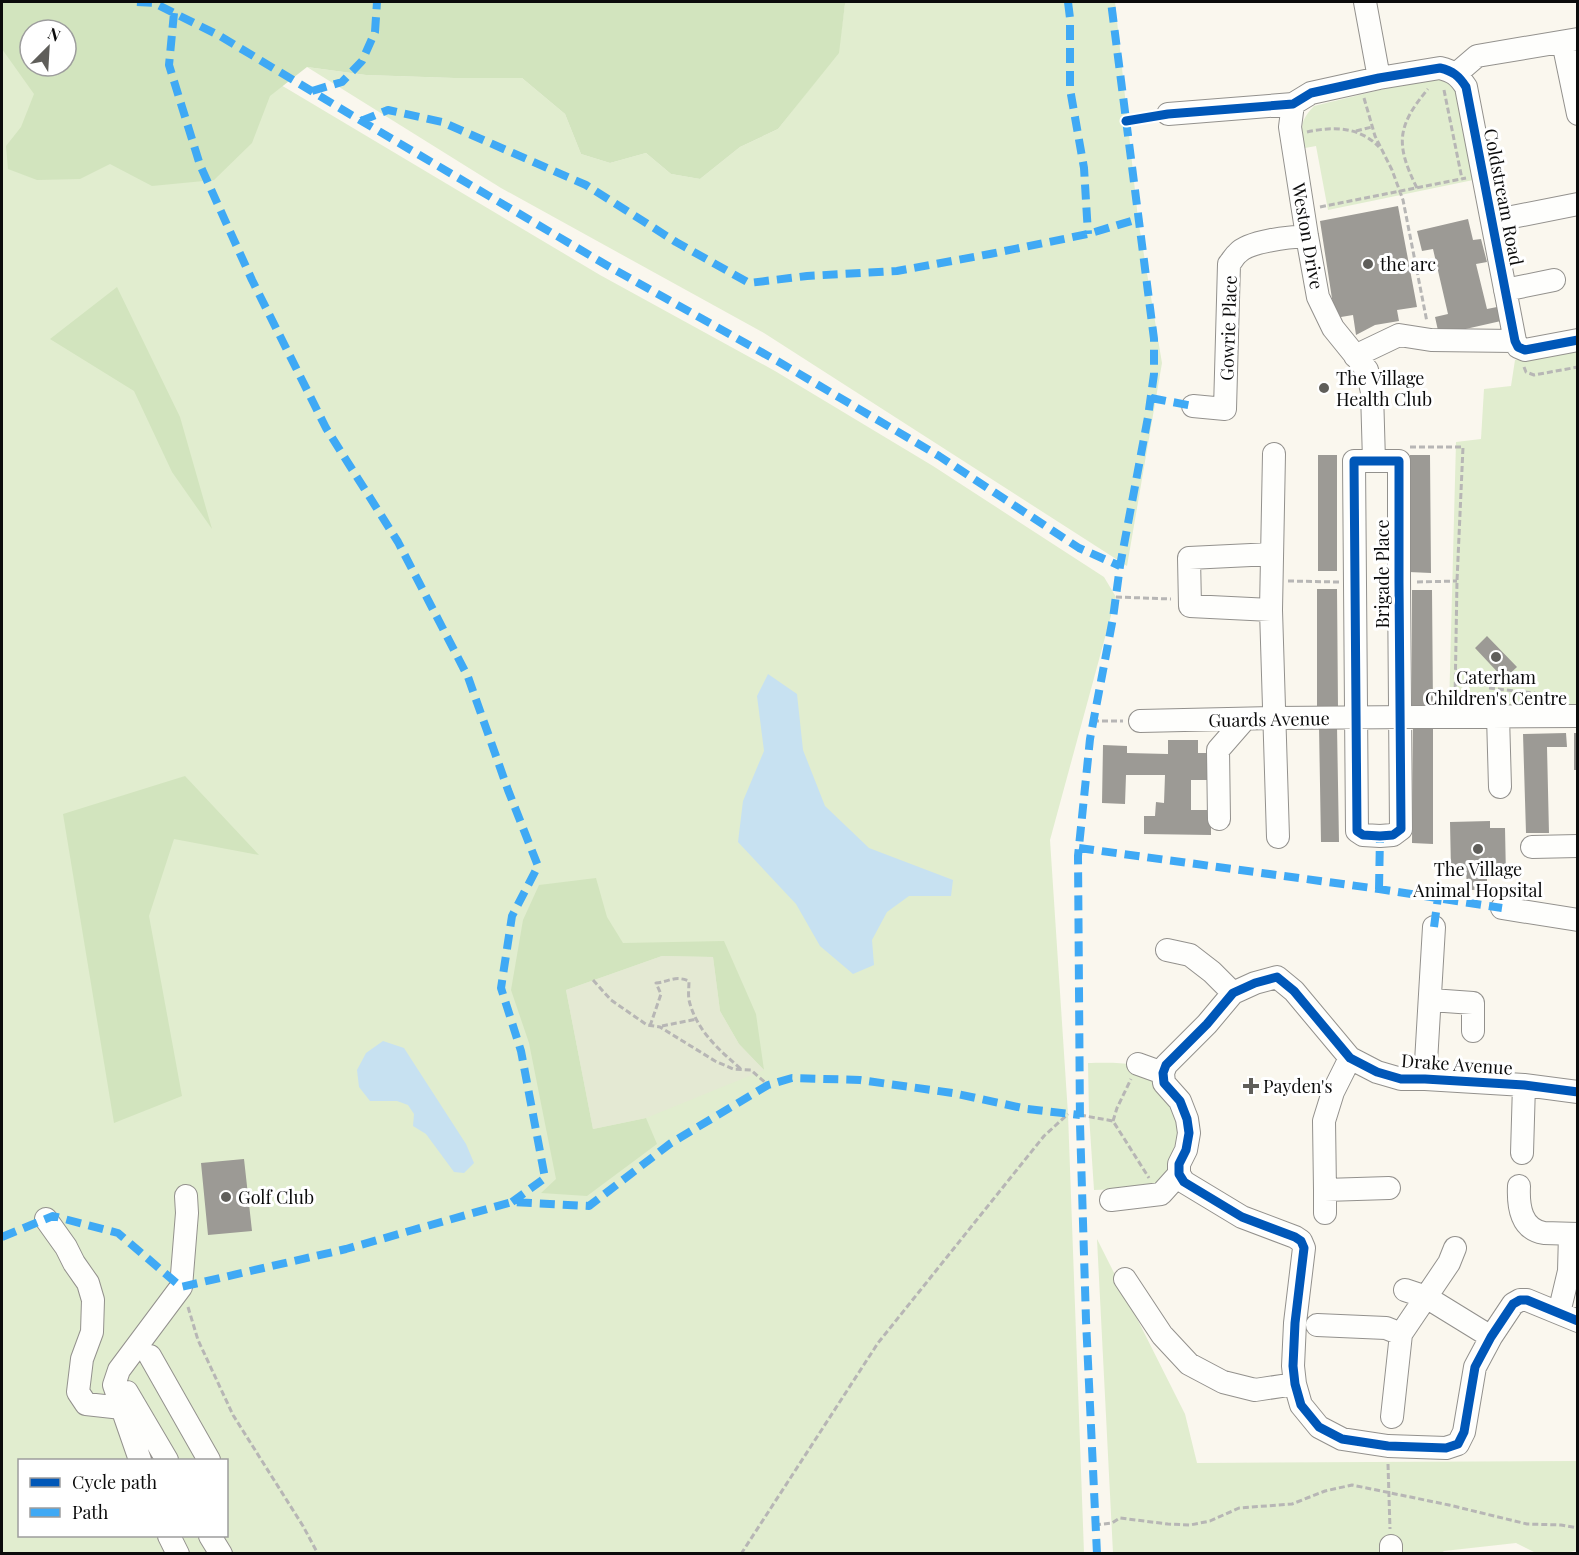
<svg xmlns="http://www.w3.org/2000/svg" width="1579" height="1555" font-family="'Playfair Display',serif">
<style>
.green{fill:#e1edcf;fill-rule:evenodd}
.forest{fill:#d2e4be;fill-rule:evenodd}
.cemetery{fill:#e4e9d3}
.water{fill:#c7e1f1}
.building{fill:#9c9a95}
.lines{fill:none;stroke-linecap:round;stroke-linejoin:round}
.minor-casing{stroke:#93918d;stroke-width:24}
.path{stroke:#b7b6b5;stroke-width:3;stroke-dasharray:6 3;stroke-linecap:butt}
.minor{stroke:#fefefc;stroke-width:22}
.quiet{stroke:#3fa9f5;stroke-width:8;stroke-dasharray:15 8;stroke-linecap:butt}
.cycleway-casing{stroke:#fff;stroke-width:13}
.cycleway{stroke:#0057b8;stroke-width:9}
.poi-dot{fill:#5f5e5a;stroke:#fff;stroke-width:2}
.labels{text-anchor:middle;dominant-baseline:central;stroke-width:6;stroke-linejoin:round;paint-order:stroke}
.street-label{font-size:18px;fill:#0b0b0b;stroke:#fff}
.poi-label{font-size:18px;fill:#0b0b0b;stroke:#fff;text-anchor:start}
</style>
<rect width="100%" height="100%" fill="#faf7ee"/>
<path class="green" d="M2,2H49L150,13L286,88L600,275L775,371L933,466L1104,577L1116,597L1050,840L1068,1114L1084,1553L2,1554ZM30,30H66V66H30ZM20,1460H226V1536H20Z
M847,2H1115L1138,219L1162,363L1127,566L764,333L501,188L307,67L366,75L454,78H522L565,114L581,154L610,163L646,153L671,174L700,179L740,147L778,129L838,53L845,4Z
M1433,77H1445L1457,87L1478,179L1328,210L1316,146L1305,148C1301,127 1299,122 1314,106Z
M1577,347V709H1449L1456,442L1481,439L1484,389L1511,386L1515,360Z
M1088,1063C1098,1063 1123,1062 1131,1065C1154,1076 1167,1100 1180,1121L1173,1161L1159,1185L1149,1188L1094,1190L1089,1115Z
M1097,1239L1185,1414L1197,1463L1577,1461V1550L1567,1553H1536L1516,1543L1444,1551L1440,1554L1113,1553Z"/>
<path class="forest" d="M2,2H847L845,4L839,53L778,129L740,147L700,179L671,174L646,153L610,163L581,154L565,114L522,78H454L366,75L307,67L270,96L252,143L214,180L152,186L110,164L80,179L37,180L8,169L6,146L21,127L34,94L2,49ZM30,30H66V66H30Z
M117,287L180,417L212,529L172,472L134,391L50,339Z
M185,776L259,855L174,839L149,916L182,1096L114,1123L63,814Z
M596,878L607,917L623,943L724,941L756,1014L764,1070L739,1044L720,1011L713,957L662,956L566,990L593,1129L646,1118L657,1144L587,1196L541,1193L556,1179L529,1043L511,990L523,920L539,885Z"/>
<path class="cemetery" d="M662,956L713,957L720,1011L739,1044L764,1070L646,1118L593,1129L566,990Z"/>
<path class="water" d="M768,674L797,694L803,750L825,806L869,848L953,880L951,896H909L887,912L872,940L874,965L853,974L820,946L796,904L738,842L743,801L764,751L757,696Z
M383,1041L404,1048L466,1144L474,1163L464,1173L454,1172L426,1134L413,1126L414,1114L408,1105L397,1101H370L359,1087L357,1070L366,1053Z"/>
<path class="building" d="M1398,206L1417,307L1397,310L1399,321L1375,325L1356,335L1353,315L1335,318L1320,221Z
M1468,219L1473,240L1481,239L1487,262L1476,264L1487,309L1497,307L1501,321L1439,335L1435,317L1448,314L1433,249L1422,251L1417,231Z
M1318,455H1337V571H1318Z
M1410,455H1430L1431,573L1409,572Z
M1317,589H1337L1338,708L1317,707Z
M1412,590H1432L1433,708L1412,707Z
M1487,636L1517,667L1504,679L1475,648Z
M1319,726H1337L1339,842H1321Z
M1413,726H1433V844L1412,843Z
M1566,733L1567,747H1547L1549,833H1526L1523,734Z
M1574,733H1578V770H1574Z
M1168,740H1198V753H1208L1207,780H1191V810H1211V835L1144,834V816H1155L1156,802L1164,803L1165,775H1126L1125,804L1102,803L1103,745L1127,746V753L1168,754Z
M1490,821V828H1505L1506,878H1487V890H1467L1466,869L1451,870L1450,822Z
M244,1159L252,1231L208,1235L201,1163Z"/>
<g class="lines">
<defs>
<path id="minor" d="M1365,2L1379,78
M1563,42L1578,114
M1456,74L1477,56L1578,39
M1293,104L1290,127L1307,236L1318,297L1333,328L1367,370L1372,392L1374,461
M1168,114L1293,104L1311,93L1379,78L1440,68C1453,71 1459,76 1466,87L1515,341L1518,347L1525,350L1578,340
M1492,221L1578,204
M1505,290L1554,280
M1355,356L1399,335L1431,340L1515,341
M1193,406L1225,409L1229,264C1232,261 1234,256 1238,253C1249,241 1290,237 1307,236
M1274,454L1271,610L1278,837
M1354,461H1399V582L1401,829L1393,835L1380,836L1363,835L1357,831Z
M1271,610L1190,606L1189,558L1272,554
M1498,716L1500,787
M1140,721L1274,718L1578,716
M1219,819L1218,750L1245,719
M1532,847L1578,846
M1502,908L1578,920
M1167,950L1190,955L1212,972L1233,993
M1431,1000L1473,1003V1031
M1350,1058L1333,1092L1324,1121L1325,1190L1389,1188
M1138,1064L1163,1073
M1425,1079L1434,927
M1578,1092L1524,1085L1425,1079H1401L1377,1072L1350,1058L1294,991L1277,977L1255,983L1233,993L1207,1024L1166,1065L1163,1073L1164,1083L1180,1101L1187,1119L1189,1133L1186,1150L1179,1164V1174L1184,1182L1242,1217L1295,1237L1301,1241L1304,1248L1295,1323L1293,1366L1295,1384L1301,1405L1319,1427L1342,1439L1388,1446L1446,1448L1458,1444L1464,1432L1475,1367L1491,1337L1513,1304L1520,1300H1527L1578,1321
M1522,1153L1524,1085
M1519,1186C1518,1206 1521,1229 1544,1233L1578,1234
M1111,1200L1161,1194L1179,1174
M1325,1213V1190
M46,1219L66,1247L74,1263L88,1283L93,1300L92,1332L82,1359L78,1392L86,1404L122,1408
M1125,1279L1162,1335L1189,1364L1223,1382L1255,1390L1295,1384
M1405,1290L1426,1297L1491,1337
M1559,1313L1569,1271L1570,1234
M1317,1325L1386,1328L1401,1334
M150,1356L209,1460
M127,1392L167,1460
M1392,1417L1401,1334L1449,1263L1455,1248
M140,1460L114,1385L119,1370L181,1287L187,1213L186,1196
M169,1536L178,1554
M210,1536L221,1554
M1391,1546V1554"/>
</defs>
<use href="#minor" class="minor-casing"/>
<path class="path" d="M1444,90L1462,179
M1364,98L1375,136L1392,170L1403,200L1427,322
M1356,131L1372,127
M1307,132C1334,126 1360,127 1379,147
M1417,188C1395,144 1397,126 1428,89
M1320,207L1466,178
M1524,367L1526,372L1534,375L1578,367
M1410,447H1463L1457,581L1455,699
M1288,581L1339,582
M1417,582L1457,581
M1116,597L1171,599
M1489,688L1534,693L1546,697
M1093,721H1123
M593,980L611,1000L647,1025L660,1027L715,1061L733,1069L751,1070L768,1085
M650,1026L661,994L656,983C669,982 674,975 689,981C689,987 688,994 689,1000C696,1030 719,1050 741,1069
M662,1026L697,1019
M1080,1115L1113,1121L1149,1178
M1113,1121L1117,1108L1131,1079
M188,1307L198,1340L233,1415L303,1526L318,1554
M1388,1464L1390,1529
M1095,1525L1112,1523L1120,1518L1168,1524L1190,1525L1210,1521L1239,1508L1292,1504L1325,1491L1352,1485L1449,1505L1527,1524L1561,1525L1578,1528
M741,1554L878,1343L1044,1136L1068,1114"/>
<use href="#minor" class="minor"/>
<path class="quiet" d="M137,2L154,3L220,36L348,113L608,266L779,362L939,456L1079,548L1120,566
M1068,2L1070,18V89L1084,168L1088,234
M174,13L169,65L200,165L252,280L326,428L398,542L468,677L508,790L538,866L512,916L501,988L521,1051L545,1178L512,1202
M312,91L342,82L362,61L375,32L377,2
M361,121L388,110L442,122L586,185L676,242L749,283L807,276L897,271L990,254L1088,234L1138,219
M1151,398L1193,406
M1079,848L1379,889L1502,908
M1379,889L1380,836
M1434,927L1438,897
M2,1237L53,1216L118,1233L181,1287L346,1249L512,1202L589,1206L671,1143L768,1085L792,1078L860,1080L953,1093L1027,1109L1080,1115
M1097,1554L1086,1320L1080,1124L1078,856L1090,739L1113,618L1120,566L1148,417L1154,374V339L1111,2"/>
<defs>
<path id="cycleway" d="M1126,121L1168,114L1293,104L1311,93L1379,78L1440,68C1453,71 1459,76 1466,87L1515,341L1518,347L1525,350L1578,340
M1354,461H1399V582L1401,829L1393,835L1380,836L1363,835L1357,831Z
M1578,1092L1524,1085L1425,1079H1401L1377,1072L1350,1058L1294,991L1277,977L1255,983L1233,993L1207,1024L1166,1065L1163,1073L1164,1083L1180,1101L1187,1119L1189,1133L1186,1150L1179,1164V1174L1184,1182L1242,1217L1295,1237L1301,1241L1304,1248L1295,1323L1293,1366L1295,1384L1301,1405L1319,1427L1342,1439L1388,1446L1446,1448L1458,1444L1464,1432L1475,1367L1491,1337L1513,1304L1520,1300H1527L1578,1321"/>
</defs>
<use href="#cycleway" class="cycleway-casing"/>
<use href="#cycleway" class="cycleway"/>
</g>
<g class="poi-dot">
<circle cx="1368" cy="264" r="6"/>
<circle cx="1324" cy="388" r="6"/>
<circle cx="1496" cy="657" r="6"/>
<circle cx="1478" cy="849" r="6"/>
<path d="M1248 1077h6v6h6v6h-6v6h-6v-6h-6v-6h6z"/>
<circle cx="226" cy="1197" r="6"/>
</g>
<g class="labels">
<g class="street-label">
<text transform="translate(1504 197) rotate(79)">Coldstream Road</text>
<text transform="translate(1308 236) rotate(80)">Weston Drive</text>
<text transform="translate(1228 328) rotate(-88)">Gowrie Place</text>
<text transform="translate(1382 574) rotate(-90)">Brigade Place</text>
<text transform="translate(1269 719) rotate(-1)">Guards Avenue</text>
<text transform="translate(1457 1064) rotate(4)">Drake Avenue</text>
</g>
<g class="poi-label">
<text x="1380" y="264">the arc</text>
<text x="1336" y="378">The Village<tspan x="1336" dy="21">Health Club</tspan></text>
<text x="1496" y="677" text-anchor="middle">Caterham<tspan x="1496" dy="21">Children's Centre</tspan></text>
<text x="1478" y="869" text-anchor="middle">The Village<tspan x="1478" dy="21">Animal Hopsital</tspan></text>
<text x="1263" y="1086">Payden's</text>
<text x="238" y="1197">Golf Club</text>
</g>
</g>
<rect width="1579" height="1555" fill="none" stroke="#0b0b0b" stroke-width="6"/>
<rect x="18" y="1459" width="210" height="78" fill="#ffffff" stroke="#9d9d9d" stroke-width="1.5"/>
<rect x="30" y="1478" width="30" height="9" fill="#0057b8" stroke="#9d9d9d" stroke-width="1.5"/>
<text x="72" y="1489" font-size="18" fill="#0b0b0b">Cycle path</text>
<rect x="30" y="1508" width="30" height="9" fill="#3fa9f5" stroke="#9d9d9d" stroke-width="1.5"/>
<text x="72" y="1519" font-size="18" fill="#0b0b0b">Path</text>
<g transform="translate(48 48) rotate(24)"><circle r="28" fill="#ffffff" stroke="#9d9d9d" stroke-width="1.5"/>
<path d="M0-4.5L10 22L0 15L-10 22Z" fill="#5f5e5a"/>
<text y="-9" font-size="16" font-weight="bold" text-anchor="middle" fill="#0b0b0b">N</text>
</g>
</svg>
